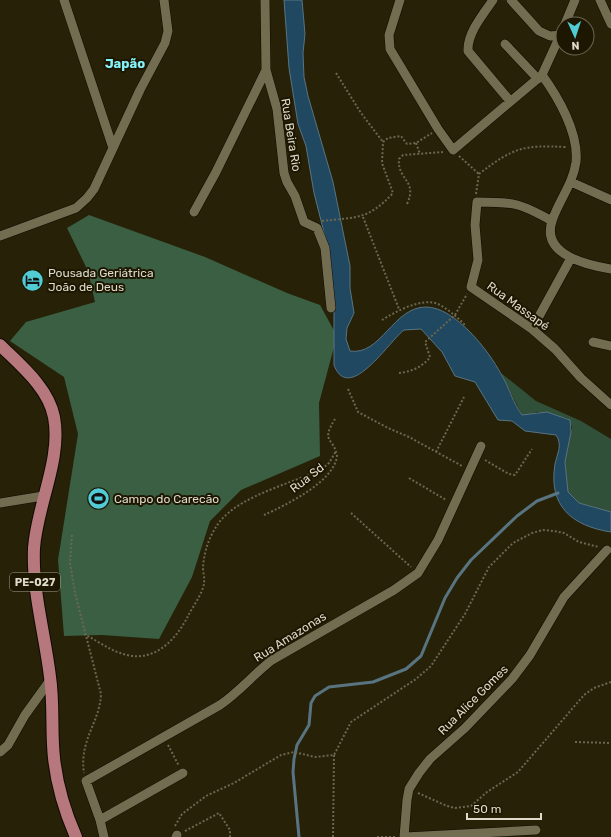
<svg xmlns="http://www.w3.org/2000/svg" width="611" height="837" font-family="Rubik,sans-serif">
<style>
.green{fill:#315039}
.forest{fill:#3a5f43}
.water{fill:#204861;stroke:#597481}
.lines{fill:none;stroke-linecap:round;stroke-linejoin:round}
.stream{stroke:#597481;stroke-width:3}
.street-casing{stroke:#0f0a00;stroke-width:10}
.primary-casing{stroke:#0f0a00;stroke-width:14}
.path{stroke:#6b6751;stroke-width:2;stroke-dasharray:2 2;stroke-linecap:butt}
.street{stroke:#726c51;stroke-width:9}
.primary{stroke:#b6777d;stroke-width:12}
.labels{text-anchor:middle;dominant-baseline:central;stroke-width:4;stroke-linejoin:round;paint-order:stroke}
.shield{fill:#1d1701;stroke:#a4a08f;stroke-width:1}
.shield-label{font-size:11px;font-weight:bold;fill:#dedbcc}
.street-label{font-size:12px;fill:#dedbcc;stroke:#1d1701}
.poi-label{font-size:12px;fill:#dedbcc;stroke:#1d1701;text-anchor:start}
.neighbourhood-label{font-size:13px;font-weight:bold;fill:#85f1f9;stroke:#1d1701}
</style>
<rect width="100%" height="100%" fill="#262107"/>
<path class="green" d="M501,373L536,401L581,421L611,439V512L579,503L568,492L565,462L572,427L567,418L537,412L528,415H522Z"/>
<path class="forest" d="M89,215L205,257L287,293L320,305L337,336L319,403L320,456L241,490L210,521L192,577L159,639L102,635L64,636L58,560L78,434L64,377L10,341L26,322L95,302L88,271L67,228Z"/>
<path class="water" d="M284,0H302L305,34L303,53L304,77L308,96L333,182L350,266V288L354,313L347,328L346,339L350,351C381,356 393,307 426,307C455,307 489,351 501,374C509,387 513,403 522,415L547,412L570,420L571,432L565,462L568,492L579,503L611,512V532C572,526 548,506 555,464C557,454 563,445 556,435L525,431L512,421L498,420L475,382L455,376L442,352L421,329L404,330C390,340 349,405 334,365V302L330,256L314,193L306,146L298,124L289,68Z"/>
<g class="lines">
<path class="stream" d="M299,837L293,772L294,759L297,745L309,725L311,703L315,696L329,687L373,682L406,669L421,656L445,598L457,578L471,560L517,516L537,501L558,493"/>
<defs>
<path id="street" d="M64,0L113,148
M265,0L266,70L277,109L284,173L287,182L295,196L304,222L317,228L325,248L331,308
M400,0L389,35L390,49L438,129L453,150L542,75
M493,0C484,13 467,33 468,51L510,101
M511,0L539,31L550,36L561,35
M600,0L611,24
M565,24L575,0
M563,29L542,75C558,97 579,133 576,162C573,184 559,200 552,221C541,255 587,265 611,269
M505,44L538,79
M571,182L611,200
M194,212L216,172L266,70
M552,221C520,203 514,202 477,202L475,225L478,260L471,287L532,329L555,349L581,378L611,405
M0,236L76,208L87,198L94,189L140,90L165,43L168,31L164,0
M532,329L571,258
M593,342L611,346
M0,503L43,496
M0,752L8,745L25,715L51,679
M100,820L183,773
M104,837L100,820L86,781L220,705C239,692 254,674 272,660L394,590L418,573L438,540L481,446
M176,837L177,835
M404,837L407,800L409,789L419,773L430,759L465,728L512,679L530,655L564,597L607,550
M405,837L536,830"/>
<path id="primary" d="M0,345C20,365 48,387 54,417C62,459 37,505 34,548C32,591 45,634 50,677C54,704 51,731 54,758C57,786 65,812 76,837"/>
</defs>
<use href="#street" class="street-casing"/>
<use href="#primary" class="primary-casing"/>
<path class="path" d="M336,73L361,113L383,142
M416,143L420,154
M459,156L479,174
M476,194L479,174C514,147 523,145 566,147
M407,204C418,180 397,180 399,159L403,155L443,152
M363,217L399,309
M322,221C357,217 368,220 393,193L382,163L383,142L388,138L401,136L407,144L416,143L432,133
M382,320C395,312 422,297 438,304C448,309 457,317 465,325
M399,373C410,372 423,367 430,357L425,342L455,315L467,294
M348,389L358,412L388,428L409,437L462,466
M436,452L464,397
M485,460L509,474L515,475L532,449
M409,478L446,500
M351,513L411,567
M264,515C286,505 334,482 337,456C334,437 320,443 335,419
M72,535L70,563L75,593L101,694C100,722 79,740 84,773
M84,634C98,641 112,652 127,655C156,662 177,638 188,616C193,606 203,593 204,583C205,578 203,573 203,568C204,550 210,534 221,520C244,494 292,484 323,468L329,463L336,451
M575,742L611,743
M168,745L179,766
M418,793L447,806L455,808L471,806L487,792L518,772L584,695L594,688L611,682
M175,826L182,814L206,796L234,783L281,755L294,752L315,757L334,755L351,722L416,679L431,666L465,614L489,567L513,543L532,533L543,530L554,531L564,533L579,542L599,547
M185,831L219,813L230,830V837
M333,837L334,755
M377,837H396"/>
<use href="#street" class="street"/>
<use href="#primary" class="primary"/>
</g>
<defs>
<symbol id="hotel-disc" viewBox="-11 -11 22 22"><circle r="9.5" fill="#51ccd5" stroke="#1d1701"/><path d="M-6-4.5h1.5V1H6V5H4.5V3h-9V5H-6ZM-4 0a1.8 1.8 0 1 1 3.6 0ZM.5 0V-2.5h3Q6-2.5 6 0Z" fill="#111"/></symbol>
<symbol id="stadium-disc" viewBox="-11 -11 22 22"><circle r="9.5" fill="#51ccd5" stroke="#1d1701"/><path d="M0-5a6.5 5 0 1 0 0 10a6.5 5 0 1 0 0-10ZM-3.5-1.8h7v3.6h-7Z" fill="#111"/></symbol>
</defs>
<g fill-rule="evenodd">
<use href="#hotel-disc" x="20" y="268" width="25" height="25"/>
<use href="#stadium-disc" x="86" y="486" width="25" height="25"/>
</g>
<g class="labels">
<rect class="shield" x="10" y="573" width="50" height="18" rx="3"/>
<g class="shield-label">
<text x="35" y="582">PE-027</text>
</g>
<g class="street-label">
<text transform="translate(291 135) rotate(81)">Rua Beira Rio</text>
<text transform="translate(518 306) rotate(36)">Rua Massapé</text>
<text transform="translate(307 478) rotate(-38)">Rua Sd</text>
<text transform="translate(290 637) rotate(-32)">Rua Amazonas</text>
<text transform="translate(473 700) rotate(-45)">Rua Alice Gomes</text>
</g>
<g class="poi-label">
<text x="48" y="273">Pousada Geriátrica<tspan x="48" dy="14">João de Deus</tspan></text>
<text x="114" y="499">Campo do Carecão</text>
</g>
<g class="neighbourhood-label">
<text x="125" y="63">Japão</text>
</g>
</g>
<g transform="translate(575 36) rotate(177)"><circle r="19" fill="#1d1701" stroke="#6a6552"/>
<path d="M0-3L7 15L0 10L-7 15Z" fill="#51ccd5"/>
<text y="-6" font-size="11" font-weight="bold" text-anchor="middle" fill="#dedbcc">N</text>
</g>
<path d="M467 813v6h74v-6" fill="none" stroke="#dedbcc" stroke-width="2"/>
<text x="473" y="813" font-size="12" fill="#dedbcc" stroke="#1d1701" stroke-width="3" paint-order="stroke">50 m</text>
</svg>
